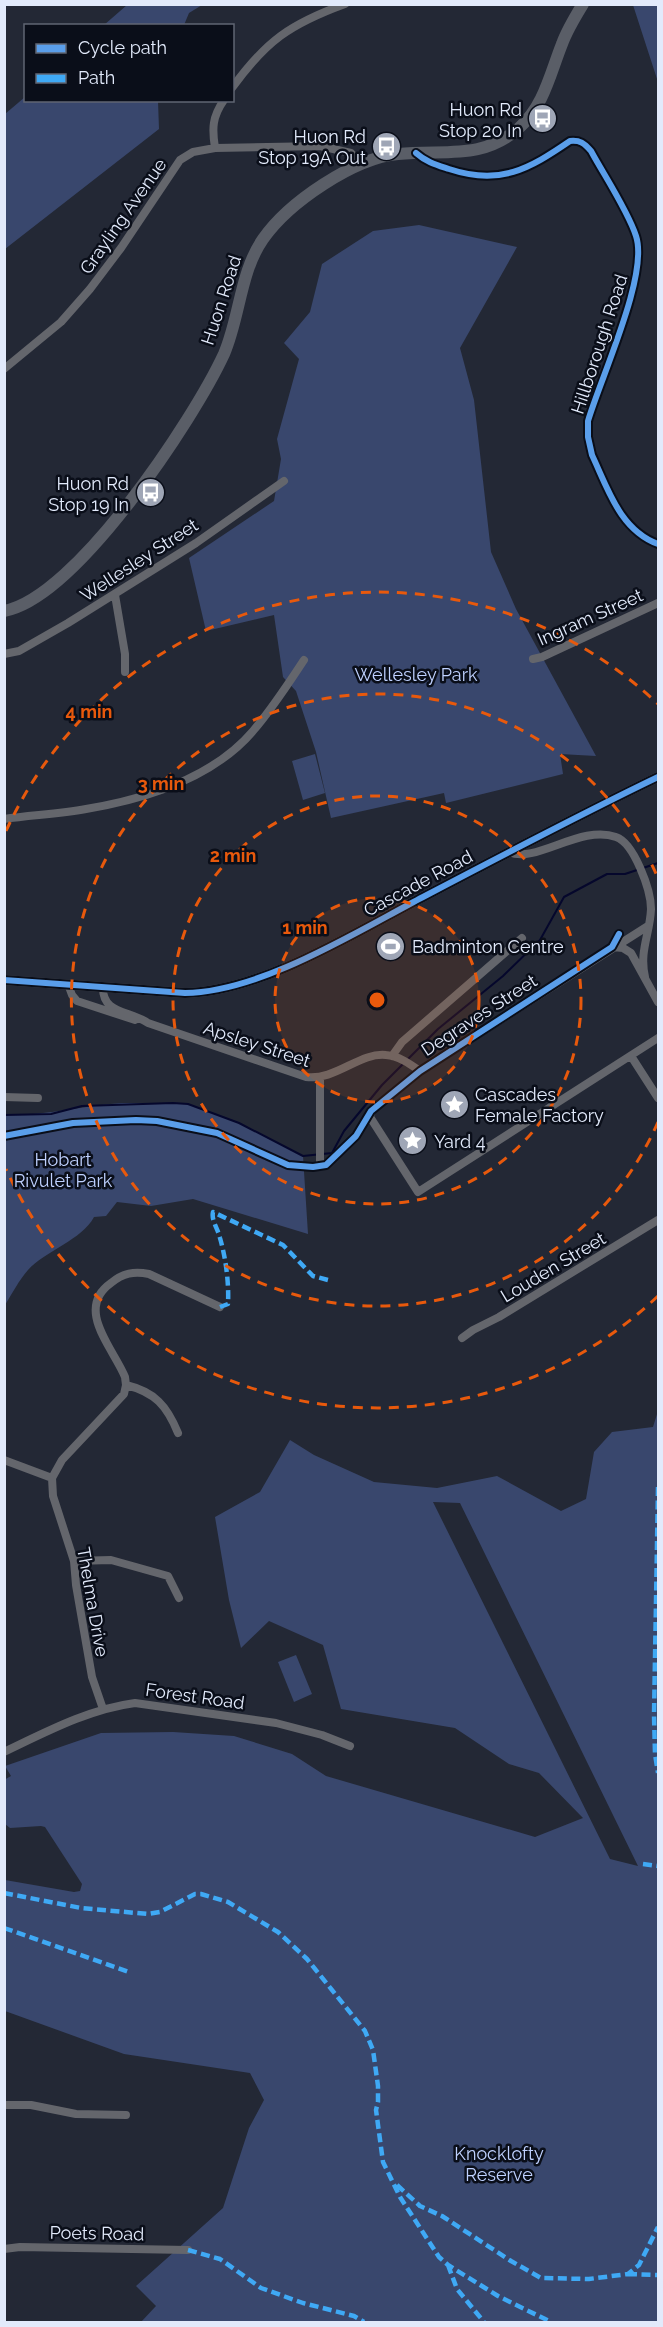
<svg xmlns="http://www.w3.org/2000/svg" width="663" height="2327" font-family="Raleway,sans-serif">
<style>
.green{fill:#39476d;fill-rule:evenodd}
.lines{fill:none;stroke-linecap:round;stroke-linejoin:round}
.stream{stroke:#05072c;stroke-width:2}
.street{stroke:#64666c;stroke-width:8}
.secondary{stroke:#5c5f68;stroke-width:10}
.primary{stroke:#5a5e67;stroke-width:12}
.quiet{stroke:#3fa9f5;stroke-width:4.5;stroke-dasharray:9 4.5;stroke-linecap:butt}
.cycleway-casing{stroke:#0a0e19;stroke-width:10}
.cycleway{stroke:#5a9eea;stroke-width:6}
.ring{fill:none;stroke:#e8590c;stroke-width:3;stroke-dasharray:10 8}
.labels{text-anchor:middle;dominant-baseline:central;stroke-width:5;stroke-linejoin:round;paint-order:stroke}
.poi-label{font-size:18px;fill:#e2eafb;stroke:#0a0e19;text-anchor:end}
.street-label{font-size:18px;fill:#e2eafb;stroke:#0a0e19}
.park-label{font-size:18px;fill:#bfd1ff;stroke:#0a0e19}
.centre{fill:#e8590c;stroke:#0a0e19;stroke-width:3}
.ring-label{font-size:18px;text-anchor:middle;font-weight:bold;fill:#e8590c;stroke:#0a0e19;stroke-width:5;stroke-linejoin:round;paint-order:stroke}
</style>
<rect width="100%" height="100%" fill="#232835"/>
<path class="green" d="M127,5V4L202,5L189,13L184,25H104Z
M633,5H658V82Z
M25,97L26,100L158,101L159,129L5,249V114Z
M419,225L517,247L460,348L474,400L491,552L516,609L596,756L560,754L563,774L446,803L444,793L331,818L316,752L296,691L283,677L274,615L206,631L189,558L274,501L281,459L277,439L299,359L284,343L310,312L322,264L373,231Z
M315,754L325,793L303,800L292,761Z
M122,1103H173L188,1104L239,1123L303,1156L308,1234L193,1199L151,1206L117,1202L106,1216L94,1217C82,1240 45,1251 28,1270C19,1280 12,1294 5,1305V1115C44,1116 82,1106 122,1103Z
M658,1411V2322H141L156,2306L136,2286L223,2208L249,2128L264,2100L250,2073L124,2054L5,2011V1880L74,1892L80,1891L82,1884L45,1827L41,1826L10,1828L5,1824L4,1780L11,1776L5,1766L101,1733L173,1732L234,1736L292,1754L326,1776L535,1837L583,1818L539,1773L509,1764L455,1728L341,1709L323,1645L269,1621L241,1648L229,1600L215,1517L260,1492L290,1440L314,1455L374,1482L437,1488L497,1476L561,1511L586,1499L594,1452L612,1432L653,1427ZM433,1502L460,1503L638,1866L610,1859Z
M296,1655L312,1694L294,1702L278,1662Z"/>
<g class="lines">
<path class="stream" d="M407,1060L438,1029L503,976L540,940L564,897L607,874H625L658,863
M4,1115L51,1114L82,1106L173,1103L188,1104L239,1123L303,1156L332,1153L344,1131L382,1085L403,1064"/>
<path class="street" d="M232,88C266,41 290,24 345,4
M215,148C212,129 212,117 224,100
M417,153C425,161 435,164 445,168C498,187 527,170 570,141C580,140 584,143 591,151C604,175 628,211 636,236C649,275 601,377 588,421V437L592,455C608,489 620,530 658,544
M4,369L61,322L90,289L121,248L180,160L193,152L215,148L320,146L351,153L360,163
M115,595L125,654V672
M4,654L19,651L68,623L196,543L284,481
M533,659L542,657L658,603
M4,819C32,815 59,814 86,809C146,799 212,779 253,731C272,709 288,684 304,660
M509,852C536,864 581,824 616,837C634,843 651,890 651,909C650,934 639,951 645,977
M648,926L420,1071L371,1111L370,1117L418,1192L658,1038
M613,947L623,948L631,953L658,1002
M68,984L72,995L77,1001L135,1020
M103,987C102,1014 129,1010 148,1023L306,1077C335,1081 360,1052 386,1055C399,1056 410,1064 420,1071
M392,1056L402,1042L522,938
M631,1056L658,1098
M320,1077V1166
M4,1097L38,1098
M462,1338L473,1330L499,1317L658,1220
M126,1385C155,1392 167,1406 178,1433
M4,1460L52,1478L53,1496L74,1561L76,1585L92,1677L103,1709
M52,1478L62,1460L124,1394L126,1385L125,1377C114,1349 74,1309 111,1283C123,1273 134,1271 149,1274L220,1307
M74,1561L111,1560L168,1576L179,1598
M4,1752C46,1732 89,1709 135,1703L276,1723L322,1735L350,1746
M4,2105H31L76,2114L126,2115
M4,2249L20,2247L188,2250"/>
<path class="secondary" d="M4,980L185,993C261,992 356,932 423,897C501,856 579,815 658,777"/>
<path class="primary" d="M4,611C76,598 194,419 224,354C240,317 240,272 263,239C289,202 354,158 398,154C444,149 481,161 519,128C544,106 550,74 562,44C567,30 575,17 583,4"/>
<path class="quiet" d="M220,1307L228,1304C229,1283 226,1259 220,1238C218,1229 211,1220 213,1212L283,1245L313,1276L328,1280
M658,1487L654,1715L655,1754L658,1773
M643,1864L658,1866
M4,1893L81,1908L148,1914L160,1912L195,1894H201L228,1902L278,1932L307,1959L365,2031L373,2050L378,2086V2102L376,2110L383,2162L400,2197L439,2257L448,2265L498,2296L551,2322
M4,1928L129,1972
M397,2185L420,2206L442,2216L511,2261L541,2278L589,2279L628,2274L639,2265L658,2227
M188,2250L220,2259L261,2288L303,2303L354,2316L364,2322
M448,2265L457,2289L484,2322
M628,2274L658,2275"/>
<defs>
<path id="cycleway" d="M416,153C426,162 437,165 449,169C500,186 529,169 570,141C580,140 584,143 591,151C604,175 628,211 636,236C649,275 601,377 588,421V437L592,455C608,489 620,530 658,544
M4,980L185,993C261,992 356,932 423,897C501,856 579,815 658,777
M4,1136L73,1123L136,1120L157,1121L217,1133L288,1165L313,1167L326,1165L356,1136L371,1111L420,1071L612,947L619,934"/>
</defs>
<use href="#cycleway" class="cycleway-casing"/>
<use href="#cycleway" class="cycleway"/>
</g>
<circle cx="377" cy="1000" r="102" fill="#e8590c" fill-opacity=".12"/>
<g class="ring">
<circle cx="377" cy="1000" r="102"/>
<circle cx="377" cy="1000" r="204"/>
<path d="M658 1122A306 306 0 1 1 658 878"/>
<path d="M658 1296A408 408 0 0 1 6 1169M6 831A408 408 0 0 1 658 704"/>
</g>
<defs>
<symbol id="bus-disc" viewBox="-11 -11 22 22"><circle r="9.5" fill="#9fa6b6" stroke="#0a0e19"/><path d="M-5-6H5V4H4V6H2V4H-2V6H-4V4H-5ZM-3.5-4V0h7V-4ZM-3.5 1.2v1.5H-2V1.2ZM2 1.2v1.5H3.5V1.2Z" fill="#fff"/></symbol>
<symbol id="stadium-disc" viewBox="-11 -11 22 22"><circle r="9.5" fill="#9fa6b6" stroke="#0a0e19"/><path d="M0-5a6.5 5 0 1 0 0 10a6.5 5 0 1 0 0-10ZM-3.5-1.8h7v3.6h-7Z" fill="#fff"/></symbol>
<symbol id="sight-disc" viewBox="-11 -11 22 22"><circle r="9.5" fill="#9fa6b6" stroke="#0a0e19"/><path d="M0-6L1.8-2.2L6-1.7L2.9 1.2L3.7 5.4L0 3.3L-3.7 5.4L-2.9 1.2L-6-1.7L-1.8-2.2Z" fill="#fff"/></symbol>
</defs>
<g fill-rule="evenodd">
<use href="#bus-disc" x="526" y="102" width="33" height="33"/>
<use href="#bus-disc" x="370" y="130" width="33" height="33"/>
<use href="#bus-disc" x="134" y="476" width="33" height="33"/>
<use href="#stadium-disc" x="374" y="930" width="33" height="33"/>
<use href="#sight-disc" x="438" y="1088" width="33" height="33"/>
<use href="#sight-disc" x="396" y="1124" width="33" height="33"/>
</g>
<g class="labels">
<g class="poi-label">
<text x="522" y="109">Huon Rd<tspan x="522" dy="21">Stop 20 In</tspan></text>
<text x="366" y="136">Huon Rd<tspan x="366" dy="21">Stop 19A Out</tspan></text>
<text x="129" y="483">Huon Rd<tspan x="129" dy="21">Stop 19 In</tspan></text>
<text x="412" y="946" text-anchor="start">Badminton Centre</text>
<text x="475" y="1094" text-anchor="start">Cascades<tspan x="475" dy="21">Female Factory</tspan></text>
<text x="434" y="1141" text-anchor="start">Yard 4</text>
</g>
<g class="street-label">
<text transform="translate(123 216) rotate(-55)">Grayling Avenue</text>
<text transform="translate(221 300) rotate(-72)">Huon Road</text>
<text transform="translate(599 344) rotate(-72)">Hillborough Road</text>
<text transform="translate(139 560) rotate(-33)">Wellesley Street</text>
<text transform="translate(590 617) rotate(-24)">Ingram Street</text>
<text transform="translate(418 883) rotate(-28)">Cascade Road</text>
<text transform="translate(479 1015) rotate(-33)">Degraves Street</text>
<text transform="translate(257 1044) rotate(18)">Apsley Street</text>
<text transform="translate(553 1267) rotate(-31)">Louden Street</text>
<text transform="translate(93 1602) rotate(80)">Thelma Drive</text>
<text transform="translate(195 1696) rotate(8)">Forest Road</text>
<text transform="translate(97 2233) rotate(1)">Poets Road</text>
</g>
<g class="park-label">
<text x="416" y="674">Wellesley Park</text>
<text x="63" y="1159">Hobart<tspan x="63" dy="21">Rivulet Park</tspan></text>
<text x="499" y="2153">Knocklofty<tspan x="499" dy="21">Reserve</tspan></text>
</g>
</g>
<circle cx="377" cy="1000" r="9" class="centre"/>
<g class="ring-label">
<text x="89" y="718">4 min</text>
<text x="161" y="790">3 min</text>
<text x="233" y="862">2 min</text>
<text x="305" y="934">1 min</text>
</g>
<rect width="663" height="2327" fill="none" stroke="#e2eafb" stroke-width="12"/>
<rect x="24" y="24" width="210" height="78" fill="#0a0e19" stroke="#606673" stroke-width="1.5"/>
<rect x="36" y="44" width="30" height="9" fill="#5a9eea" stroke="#606673" stroke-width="1.5"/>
<text x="78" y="54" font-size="18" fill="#e2eafb">Cycle path</text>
<rect x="36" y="74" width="30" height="9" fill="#3fa9f5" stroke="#606673" stroke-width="1.5"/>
<text x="78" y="84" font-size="18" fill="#e2eafb">Path</text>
</svg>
